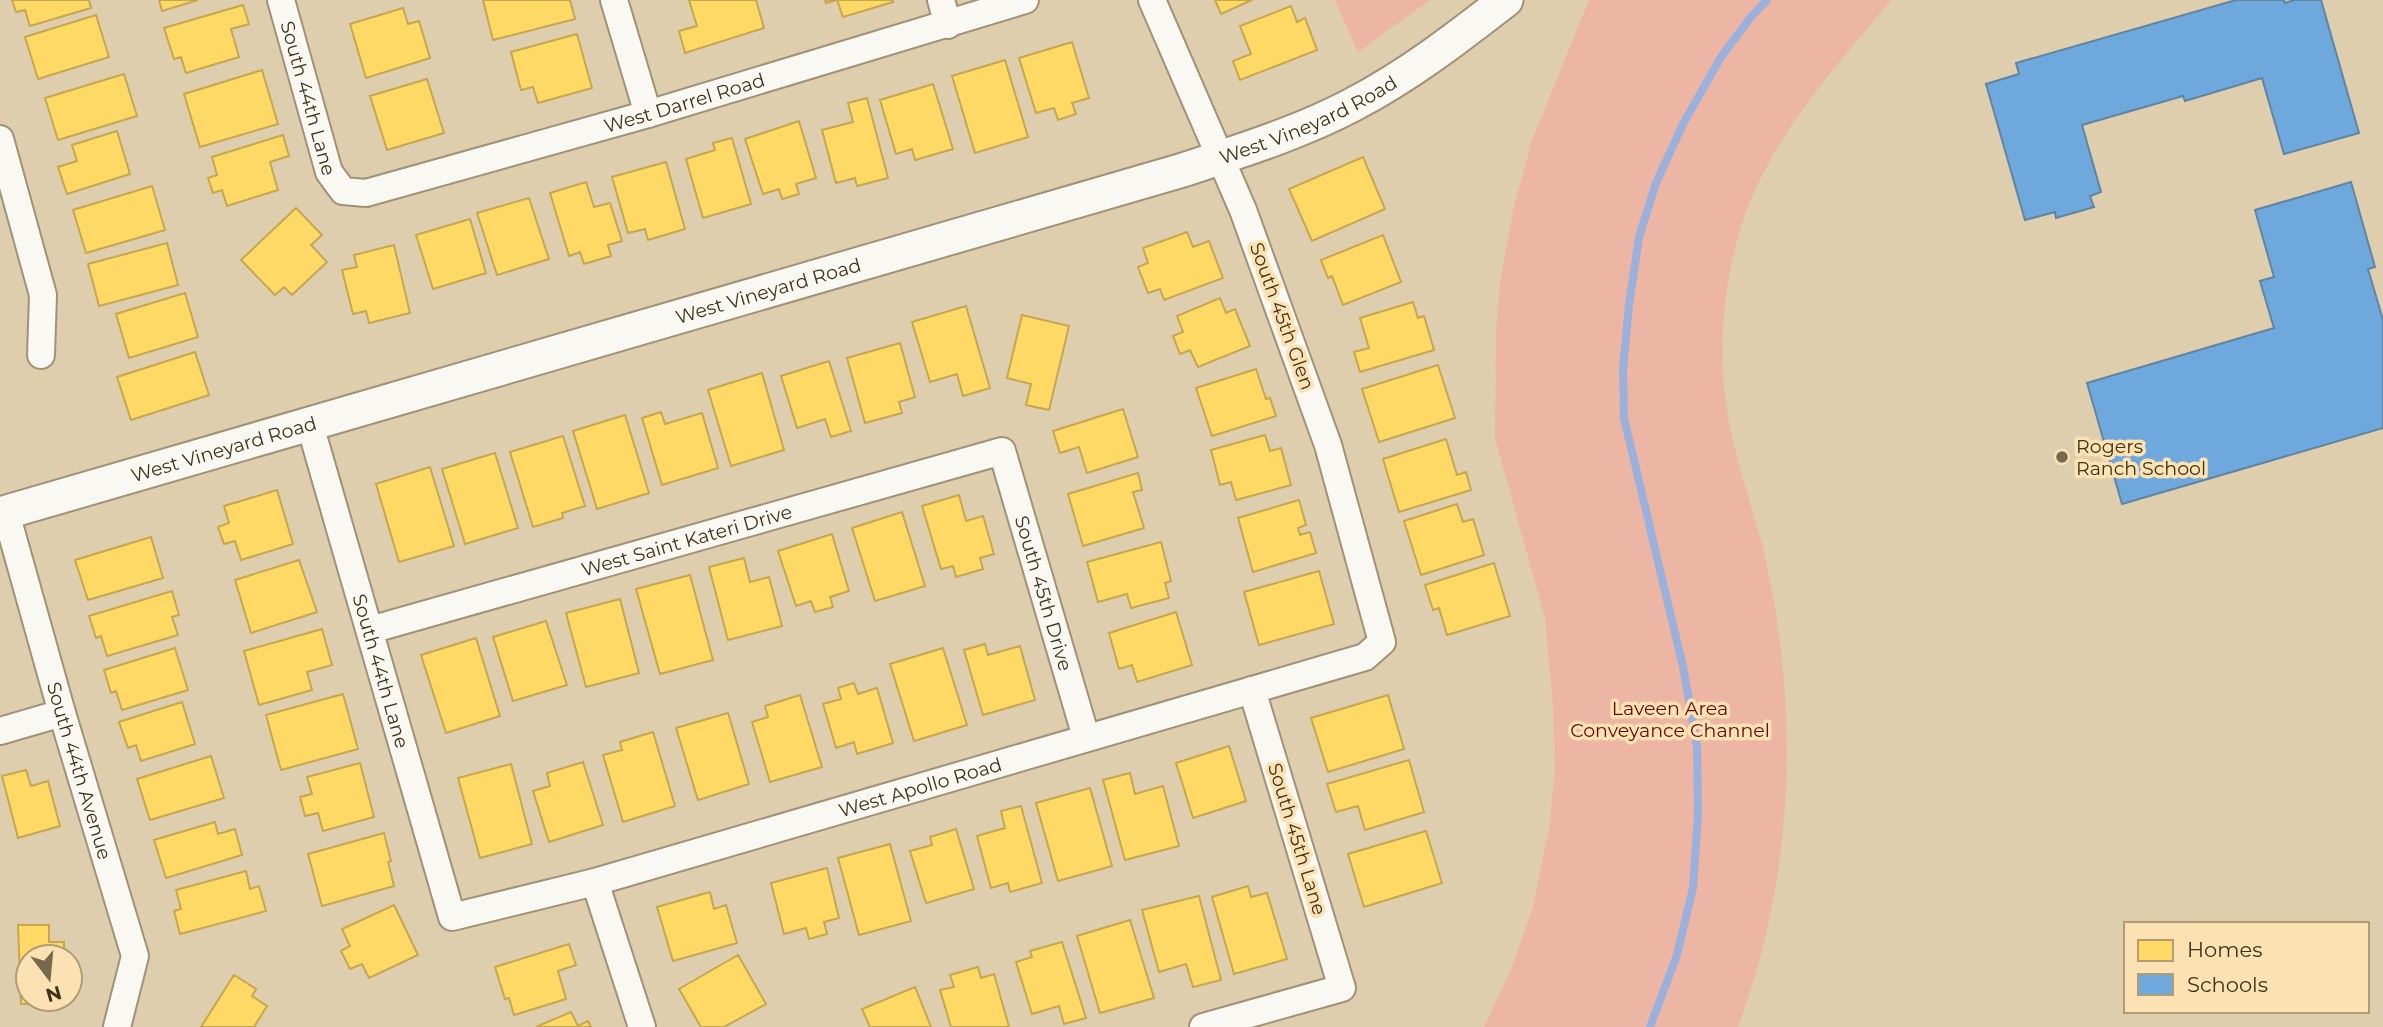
<svg xmlns="http://www.w3.org/2000/svg" width="2383" height="1027" font-family="Montserrat,sans-serif">
<style>
.green{fill:#edb5a4}
.homes{fill:#ffd966;stroke:#c5a74f;stroke-width:2}
.schools{fill:#6fa8dc;stroke:#6085a2;stroke-width:2}
.lines{fill:none;stroke-linecap:round;stroke-linejoin:round}
.stream{stroke:#9bb1dc;stroke-width:8}
.minor-casing{stroke:#9f9277;stroke-width:30}
.tertiary-casing{stroke:#9f9277;stroke-width:37}
.minor{stroke:#faf8f3;stroke-width:26}
.tertiary{stroke:#faf8f3;stroke-width:33}
.poi-dot{fill:#76694d;stroke:#fce2b2;stroke-width:2.5}
.labels{text-anchor:middle;dominant-baseline:central;stroke-width:7;stroke-linejoin:round;paint-order:stroke}
.street-label{font-size:19px;fill:#3e3219;stroke:#fce2b2}
.poi-label{font-size:19px;fill:#3e3219;stroke:#fce2b2;text-anchor:start}
.park-label{font-size:19px;fill:#630b13;stroke:#fce2b2}
</style>
<rect width="100%" height="100%" fill="#dfcead"/>
<path class="green" d="M1335,0H1430L1358,52Z
M1589,0H1891C1834,69 1772,135 1743,221C1721,289 1716,363 1731,432C1742,484 1762,533 1771,585C1799,733 1791,885 1738,1027H1484L1512,967L1532,910L1549,830L1555,769L1553,708L1545,618L1495,438L1496,332L1500,283L1513,211L1532,140Z"/>
<path class="homes" d="M12,0H89L91,8L30,26L25,10L16,12Z
M159,0H198L162,11Z
M483,0H570L575,19L493,40Z
M689,0H756L764,28L685,53L679,31L697,26Z
M825,0H893V2L843,17L837,0L826,3Z
M1215,0H1252L1221,14Z
M243,5L249,24L231,29L239,57L186,73L181,57L174,59L164,28Z
M1291,6L1297,22L1305,18L1317,50L1240,80L1233,61L1251,54L1240,26Z
M403,8L408,24L419,21L430,58L366,78L350,24Z
M96,15L109,57L38,79L25,37Z
M577,34L592,88L538,103L533,87L521,90L511,52Z
M1072,42L1089,98L1072,103L1076,114L1058,120L1054,108L1036,113L1019,58Z
M1005,60L1028,137L975,153L952,76Z
M262,70L278,124L200,147L184,94Z
M124,74L137,116L58,140L45,98Z
M427,79L444,133L387,150L370,96Z
M933,84L953,149L915,160L912,149L896,154L880,100Z
M867,98L888,178L857,186L855,178L836,183L822,130L853,122L848,103Z
M799,121L816,178L796,184L799,194L782,199L779,189L763,194L745,139Z
M117,131L130,174L67,194L58,167L77,161L72,145Z
M283,135L289,156L270,162L278,190L227,206L222,190L213,193L208,178L217,175L212,157Z
M732,138L751,204L703,218L686,159L715,150L713,143Z
M1363,157L1385,209L1312,241L1289,189Z
M666,162L685,229L648,240L645,229L628,233L612,177Z
M586,182L594,207L610,203L622,241L608,245L611,256L584,264L580,252L569,256L550,193Z
M152,186L165,230L86,253L73,210Z
M529,198L549,259L497,275L477,213Z
M296,208L322,235L311,245L327,262L292,295L284,287L275,295L241,260Z
M470,219L486,273L433,289L416,235Z
M1187,232L1193,247L1209,241L1223,278L1164,300L1160,289L1148,293L1138,267L1148,263L1143,248Z
M1383,235L1401,282L1343,305L1332,276L1328,278L1321,260Z
M167,243L178,285L99,306L88,264Z
M394,245L410,313L369,323L366,311L353,314L342,270L357,267L354,255Z
M185,293L198,337L129,358L116,314Z
M1220,298L1226,313L1235,309L1250,346L1198,367L1190,350L1180,354L1173,336L1183,332L1177,316Z
M1413,302L1418,318L1424,316L1434,350L1360,372L1354,352L1369,348L1360,318Z
M966,306L990,388L963,396L957,374L930,382L912,322Z
M1022,315L1069,326L1049,410L1026,405L1031,384L1007,378Z
M900,343L915,397L899,402L902,413L865,423L847,358Z
M195,352L209,395L131,420L117,377Z
M829,361L851,431L831,437L825,419L797,428L781,376Z
M1438,365L1455,418L1379,442L1362,389Z
M1256,369L1266,399L1270,398L1276,416L1212,436L1196,388Z
M762,373L784,450L731,466L708,390Z
M1123,409L1138,457L1087,473L1079,447L1060,453L1053,431Z
M661,412L665,424L702,413L718,468L662,485L642,418Z
M625,415L649,493L597,509L573,431Z
M1265,435L1270,451L1281,448L1291,485L1236,500L1231,482L1220,485L1211,450Z
M563,436L585,506L562,513L563,518L533,527L510,452Z
M1446,439L1457,475L1466,472L1471,490L1399,512L1383,459Z
M495,453L518,528L465,544L442,469Z
M430,467L454,546L399,562L376,484Z
M1138,473L1142,490L1133,492L1144,528L1083,546L1068,494Z
M277,490L293,544L241,560L235,541L224,544L218,527L229,523L224,506Z
M959,495L966,521L983,516L994,554L980,558L983,569L956,577L953,566L941,569L922,506Z
M1299,500L1306,525L1298,528L1300,535L1310,532L1316,553L1253,572L1238,518Z
M1457,504L1463,522L1473,519L1484,555L1421,575L1404,521Z
M902,512L925,586L875,601L852,528Z
M832,534L849,591L830,597L833,607L815,612L811,601L796,606L778,551Z
M151,537L163,578L88,600L75,560Z
M1161,542L1171,581L1165,583L1169,598L1131,608L1127,594L1098,602L1087,562Z
M744,558L750,582L769,577L782,626L728,640L709,567Z
M299,560L317,612L251,633L235,580Z
M1494,563L1510,616L1447,635L1439,608L1433,610L1425,585Z
M1319,571L1334,624L1259,645L1244,592Z
M690,575L713,660L660,674L636,589Z
M172,591L179,615L172,617L178,635L107,656L101,636L96,638L89,616Z
M620,599L639,673L586,687L566,613Z
M1176,612L1192,665L1137,682L1132,665L1119,669L1109,633Z
M546,621L567,685L513,701L493,637Z
M322,629L332,665L307,672L312,690L259,705L244,651Z
M476,638L500,716L446,733L421,655Z
M985,644L988,655L1020,646L1035,700L983,715L964,650Z
M175,648L188,690L122,710L116,691L111,693L104,670Z
M943,648L967,725L914,741L890,664Z
M854,683L858,694L877,688L893,743L857,754L854,742L836,748L823,704L841,699L838,688Z
M343,694L358,749L281,770L266,715Z
M800,695L822,767L770,782L752,722L768,717L765,706Z
M1388,695L1404,749L1328,772L1311,718Z
M182,702L195,744L141,761L136,745L128,748L119,722Z
M728,713L749,784L698,800L676,728Z
M653,732L675,806L623,822L603,755L622,750L620,742Z
M1229,746L1246,801L1193,818L1176,763Z
M211,756L224,798L150,820L137,779Z
M1409,760L1424,812L1365,830L1358,806L1336,812L1327,784Z
M583,762L603,825L549,842L533,791L550,786L547,773Z
M360,763L374,817L323,831L318,813L305,816L300,797L312,794L307,777Z
M511,764L532,844L480,858L458,778Z
M26,770L31,786L48,781L60,826L18,838L2,776Z
M1130,773L1135,794L1163,786L1179,846L1125,860L1103,780Z
M1090,788L1112,866L1058,881L1036,803Z
M1021,806L1042,883L1010,892L1008,883L991,888L977,836L1005,828L1001,811Z
M215,822L218,834L235,829L242,855L166,878L154,840Z
M956,829L974,889L926,903L910,851L932,845L930,837Z
M1426,831L1442,883L1364,907L1348,854Z
M384,833L391,861L388,862L394,886L322,906L308,854Z
M890,844L911,921L859,935L838,858Z
M827,868L839,918L824,922L827,934L809,939L806,928L784,934L771,883Z
M246,871L250,889L259,886L266,911L180,934L174,911L181,909L176,890Z
M1248,886L1251,897L1267,893L1287,959L1234,974L1212,897Z
M710,892L714,909L726,905L737,943L673,961L657,907Z
M1199,896L1221,980L1193,987L1186,964L1159,972L1142,910Z
M394,905L418,955L369,978L362,964L350,969L341,951L350,946L342,929Z
M1130,920L1154,998L1100,1013L1077,936Z
M18,925H49V942H64V957H28V999H65V1003L21,1004Z
M1062,942L1086,1018L1064,1024L1059,1006L1032,1014L1016,962L1032,957L1030,951Z
M569,944L576,965L558,971L566,999L514,1015L509,998L505,999L495,967Z
M738,955L766,1004L724,1027H701L679,989Z
M978,967L981,978L994,974L1009,1027H951L940,990L954,987L950,975Z
M234,975L256,989L252,996L267,1006L254,1027H201Z
M915,987L931,1027H870L862,1009Z
M571,1012L578,1026L588,1021L591,1027H536Z"/>
<path class="schools" d="M2236,0H2284L2285,3L2294,0H2321L2359,133L2284,154L2262,78L2185,101L2183,96L2082,125L2101,192L2090,196L2094,207L2056,218L2055,212L2025,220L1986,84L2019,74L2016,63Z
M2351,182L2375,267L2368,269L2383,320V428L2122,504L2087,383L2274,328L2260,281L2274,277L2255,210Z"/>
<g class="lines">
<path class="stream" d="M1650,1027L1677,955L1693,888L1698,815L1697,746L1683,667L1624,418L1623,369L1629,305L1639,237L1656,183L1683,124L1721,57L1750,18L1767,0"/>
<defs>
<g id="minor">
<path id="s1" d="M281,0L329,172L343,191L366,193L648,114L1025,0"/>
<path d="M614,0L648,114"/>
<path d="M941,0L948,25"/>
<path d="M0,139L43,295L41,355"/>
<path id="s2" d="M310,425L452,917L595,882L1365,657L1382,642L1328,445L1243,210L1152,0"/>
<path id="s3" d="M6,513L62,713L135,956L117,1027"/>
<path id="s4" d="M370,630L1002,451L1086,737"/>
<path d="M0,731L62,713"/>
<path d="M595,882L642,1027"/>
<path d="M1203,1027L1342,988L1252,690"/>
</g>
<g id="tertiary">
<path id="s5" d="M0,514L1183,170C1240,151 1299,133 1352,105C1408,76 1457,38 1506,0"/>
</g>
</defs>
<use href="#minor" class="minor-casing"/>
<use href="#tertiary" class="tertiary-casing"/>
<use href="#minor" class="minor"/>
<use href="#tertiary" class="tertiary"/>
</g>
<circle class="poi-dot" cx="2062" cy="457" r="7"/>
<g class="labels">
<g class="street-label">
<text stroke="none"><textPath href="#s1" startOffset="102">South 44th Lane</textPath></text>
<text stroke="none"><textPath href="#s1" startOffset="556">West Darrel Road</textPath></text>
<text stroke="none"><textPath href="#s5" startOffset="1367">West Vineyard Road</textPath></text>
<text stroke="none"><textPath href="#s5" startOffset="800">West Vineyard Road</textPath></text>
<text transform="translate(1282 316) rotate(70)">South 45th Glen</text>
<text stroke="none"><textPath href="#s5" startOffset="233">West Vineyard Road</textPath></text>
<text stroke="none"><textPath href="#s4" startOffset="329">West Saint Kateri Drive</textPath></text>
<text stroke="none"><textPath href="#s4" startOffset="805">South 45th Drive</textPath></text>
<text stroke="none"><textPath href="#s2" startOffset="256">South 44th Lane</textPath></text>
<text stroke="none"><textPath href="#s3" startOffset="268">South 44th Avenue</textPath></text>
<text stroke="none"><textPath href="#s2" startOffset="998">West Apollo Road</textPath></text>
<text transform="translate(1297 839) rotate(73)">South 45th Lane</text>
</g>
<g class="poi-label">
<text x="2076" y="446">Rogers<tspan x="2076" dy="22">Ranch School</tspan></text>
</g>
<g class="park-label">
<text x="1670" y="708">Laveen Area<tspan x="1670" dy="22">Conveyance Channel</tspan></text>
</g>
</g>
<rect x="2124" y="922" width="245" height="91" fill="#fce2b2" stroke="#b09c75" stroke-width="2"/>
<rect x="2138" y="940" width="35" height="21" fill="#ffd966" stroke="#b09c75" stroke-width="2"/>
<text x="2187" y="957" font-size="21" fill="#3e3219">Homes</text>
<rect x="2138" y="974" width="35" height="21" fill="#6fa8dc" stroke="#b09c75" stroke-width="2"/>
<text x="2187" y="992" font-size="21" fill="#3e3219">Schools</text>
<g transform="translate(49 978) rotate(164)"><circle r="33" fill="#fce2b2" stroke="#b09c75" stroke-width="2"/>
<path d="M0-5L12 26L0 18L-12 26Z" fill="#76694d"/>
<text y="-10" font-size="19" font-weight="bold" text-anchor="middle" fill="#3e3219">N</text>
</g>
</svg>
